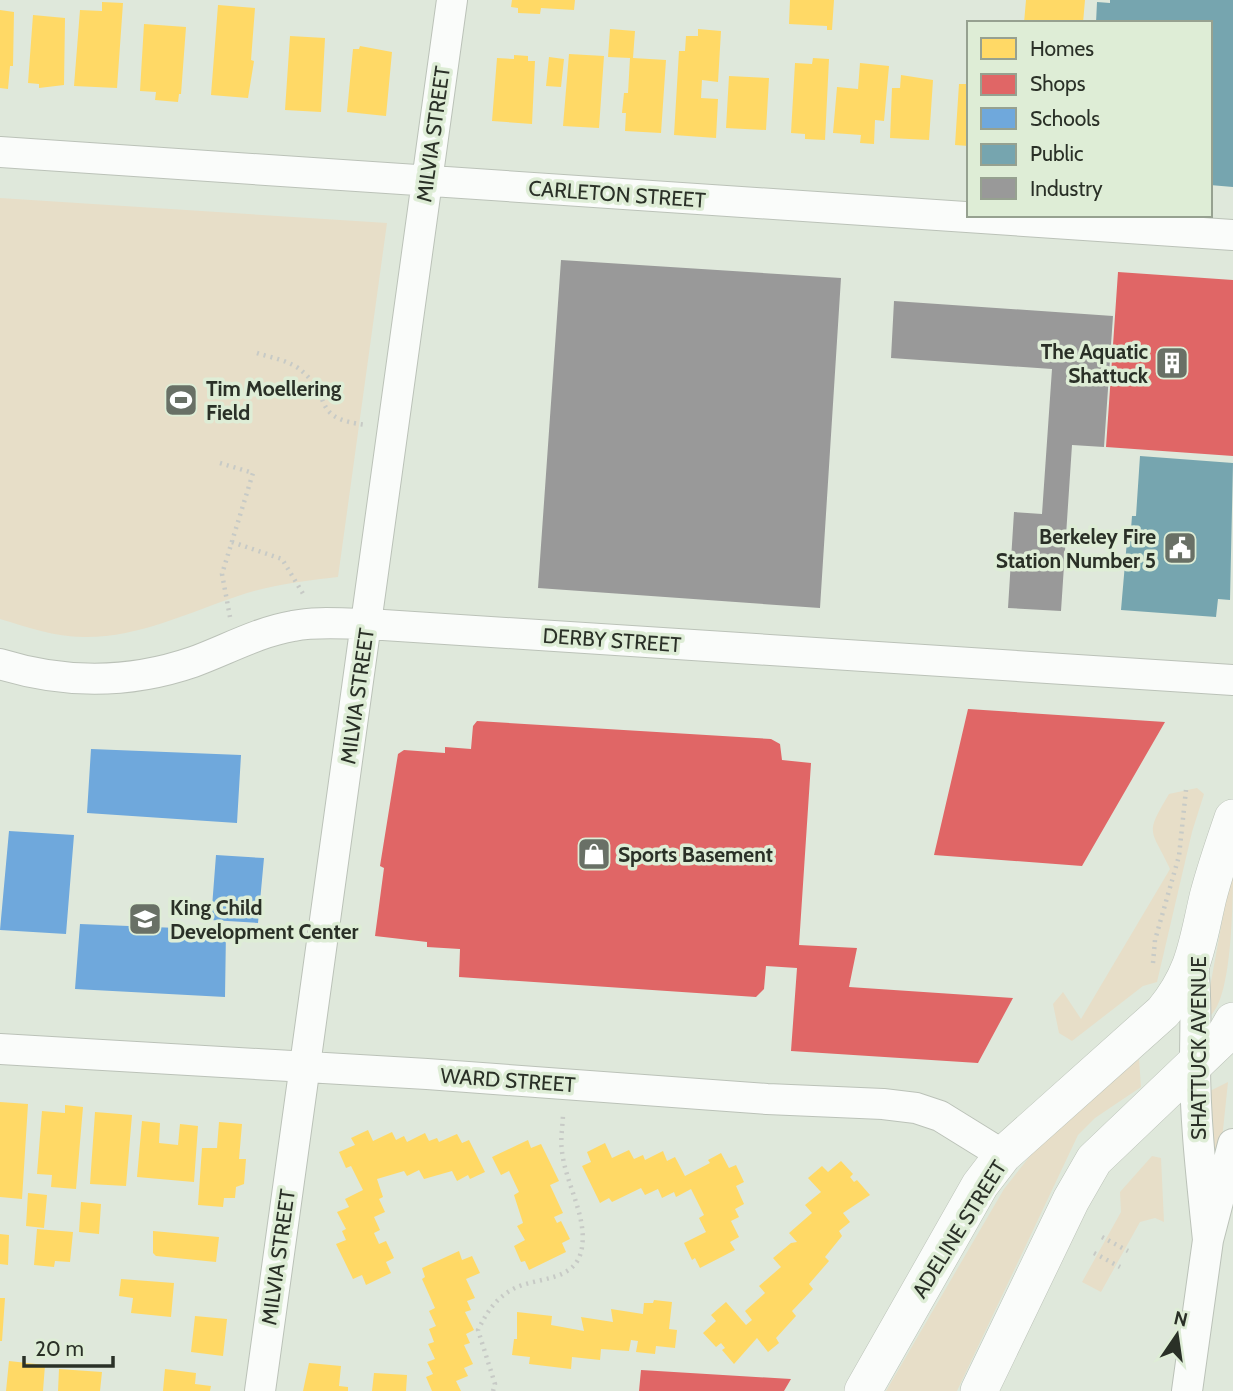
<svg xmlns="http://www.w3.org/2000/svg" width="1233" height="1391" font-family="Cabin,sans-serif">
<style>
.green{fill:#e7dec8}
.homes{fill:#ffd966}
.shops{fill:#e06666}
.schools{fill:#6fa8dc}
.public{fill:#76a5af}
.industry{fill:#999}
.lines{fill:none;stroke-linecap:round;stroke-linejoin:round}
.minor-casing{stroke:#bbc2b8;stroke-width:32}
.major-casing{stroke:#bbc2b8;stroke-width:38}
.path{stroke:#c7cac6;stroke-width:4.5;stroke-dasharray:2 5;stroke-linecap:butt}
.minor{stroke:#fafcfa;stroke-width:30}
.major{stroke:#fafcfa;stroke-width:37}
.labels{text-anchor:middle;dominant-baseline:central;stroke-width:7;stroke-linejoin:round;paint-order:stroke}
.street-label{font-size:21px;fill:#2a3027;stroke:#deedd6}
.poi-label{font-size:21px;font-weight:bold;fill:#2a3027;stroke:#deedd6;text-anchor:start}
</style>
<rect width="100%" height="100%" fill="#dfe8db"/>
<path class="green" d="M0,198L387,223L338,577C303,581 270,585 238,596C187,613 138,638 83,637C55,637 27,627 0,619Z
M1197,788L1204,794L1192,832L1157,982L1143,986L1072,1041L1059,1033L1053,1004L1063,992L1081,1019L1170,869C1151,828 1144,836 1169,794Z
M1233,861C1233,896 1233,995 1211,1015L1206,1009Z
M1139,1059L1141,1087L1095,1118L1078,1135L957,1391H886L1004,1189L1041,1142Z
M1228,1082L1221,1149H1212L1208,1092Z
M1152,1156L1161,1158L1164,1222L1155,1218L1140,1222L1101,1292L1082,1282L1121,1212L1120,1192Z"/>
<path class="homes" d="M512,0H575L574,10L541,8L540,14L518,13V8L511,7Z
M790,0H834L832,30H827V26L789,24Z
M1026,0H1085L1083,23H1024Z
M102,2L123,3L117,88L74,86L80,10L102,11Z
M218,5L255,8L251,60L254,61L248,98L211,95Z
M0,10L14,12L13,66H10L8,89L0,88Z
M33,15L65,18L64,85L39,88V84L28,83Z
M144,24L186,27L181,94H179L178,102L155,100L156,92L140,91Z
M610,29L635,31L633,58L666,60L661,133L625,131L626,113H622L624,93H628L630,58L608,57Z
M698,29L721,31L718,82L702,80L701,98L718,99L716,138L674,135L679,51H685L686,36H698Z
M290,36L325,38L321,112L285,110Z
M360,46L392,52L386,116L347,112L353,49H359Z
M569,54L604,56L599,128L563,126Z
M514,55L528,56V61H535L532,124L492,121L497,58L514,59Z
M549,57L564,59L561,87L546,86Z
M813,58L829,59L825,140L805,139V134L791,133L795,63L812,64Z
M860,63L889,66L884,121L875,120L874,144L860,143L861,135L833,133L837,87L858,89Z
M901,75L933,80L929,140L890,138L892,88H900Z
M729,76L769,78L766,130L726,128Z
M959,84H969V146L955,145Z
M0,1102L28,1104L22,1199L0,1197Z
M65,1105L83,1107L76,1189L51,1187L52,1175L37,1174L42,1111L65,1113Z
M95,1112L132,1115L126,1186L90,1184Z
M142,1121L160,1123L159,1143L178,1145L180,1124L198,1126L194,1182L137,1177Z
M219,1122L242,1124L239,1159H246L244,1184L236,1187L235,1198H224L223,1207L198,1205L202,1148H217Z
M368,1130L373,1141L392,1132L396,1140L404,1136L407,1142L425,1133L429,1141L437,1138L439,1142L457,1134L462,1143L469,1140L485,1172L470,1179L468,1175L457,1181L452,1171L424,1179L419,1170L407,1176L404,1171L377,1179L383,1197L379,1199L385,1212L374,1217L380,1230L374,1233L379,1244L386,1241L394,1258L386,1262L391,1273L366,1285L362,1275L353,1279L336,1244L346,1240L342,1231L346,1229L337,1212L349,1207L345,1199L363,1190L351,1166L346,1168L339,1152L355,1145L351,1138Z
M528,1140L531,1148L541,1144L559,1181L550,1185L563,1213L554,1217L557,1223L561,1221L570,1239L562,1243L566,1252L529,1270L525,1261L521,1262L514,1246L525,1240L517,1226L523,1223L514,1195L519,1192L509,1171L501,1175L492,1157Z
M605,1143L612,1158L629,1150L634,1159L643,1155L645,1160L663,1151L667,1161L675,1157L685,1176L710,1163L708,1160L721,1153L729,1168L736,1165L744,1182L736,1186L744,1204L735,1209L739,1217L731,1221L739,1237L730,1242L735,1250L700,1268L695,1258L692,1260L684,1243L706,1232L699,1218L704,1215L691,1189L676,1197L674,1192L662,1198L658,1189L645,1195L641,1188L612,1202L609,1198L600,1203L582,1166L591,1162L587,1152Z
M841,1161L853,1174L850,1177L854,1182L857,1180L870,1195L843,1213L850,1222L839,1231L842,1236L825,1257L829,1261L809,1284L813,1289L792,1311L796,1316L776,1338L779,1343L768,1352L757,1338L734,1364L722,1350L725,1348L721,1343L716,1347L703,1333L716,1321L711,1315L726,1302L746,1325L752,1320L745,1311L765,1293L759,1286L781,1267L773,1258L791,1243L797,1242L789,1233L812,1213L805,1205L821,1192L808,1178L822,1166L828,1172Z
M28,1193L47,1195L44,1228L26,1226Z
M81,1202L101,1204L99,1234L79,1232Z
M37,1229L73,1232L70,1262L55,1261L54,1267L34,1265Z
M153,1231L219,1237L216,1262L156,1256L153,1253Z
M0,1234L9,1235L8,1265L0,1264Z
M459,1251L462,1260L472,1256L480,1273L466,1279L475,1298L467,1301L471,1310L465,1312L474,1330L466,1334L470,1343L464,1345L473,1364L464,1368L468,1376L456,1381L461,1391H432L426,1377L433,1374L427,1362L435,1359L428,1344L434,1342L429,1329L436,1326L429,1311L435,1308L422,1279L425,1277L422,1268Z
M121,1279L174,1283L171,1317L131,1313L133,1298L119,1296Z
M0,1298H5L2,1341H0Z
M654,1300L672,1302L669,1329L677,1330L675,1348L656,1346L655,1354L636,1352L638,1341L631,1340L629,1351L601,1349L600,1360L572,1357L571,1369L529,1364L530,1357L512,1355L514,1339H517V1312L552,1316L551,1325L584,1331L581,1317L613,1322L611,1309L643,1314L644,1303H653Z
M195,1316L227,1319L223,1356L191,1352Z
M9,1361L45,1365L43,1391H6Z
M309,1363L341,1366L339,1386L348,1387V1391H303Z
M59,1369L102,1372L100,1391H58Z
M165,1369L196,1373L195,1384L211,1386L210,1391H163Z
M374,1373L407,1375L406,1391H372Z"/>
<path class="shops" d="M1118,272L1233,280V456L1106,447Z
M968,709L1165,722L1082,866L934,855Z
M477,721L771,739L780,744L782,760L811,763L799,945L857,948L849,987L1013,998L978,1063L791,1051L797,968L766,966L764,989L756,997L459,977L460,949L427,947V942L375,936L384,868L380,866L398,754L404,750L445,753V747L471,749L473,726Z
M641,1370L791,1379L784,1391H639Z"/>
<path class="schools" d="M91,749L241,755L237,823L87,813Z
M9,831L74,835L66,934L0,930Z
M216,855L264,858L258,923L211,920Z
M80,924L226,930L225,997L75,989Z"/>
<path class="public" d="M1110,0H1233V187L1210,185V23H1096L1097,2L1110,3Z
M1140,456L1233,463L1230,600L1218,599L1216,617L1121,610L1128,529H1131L1132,516H1136Z"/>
<path class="industry" d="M561,260L841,278L820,608L538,588Z
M894,301L1113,316L1104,447L1072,445L1061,611L1008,608L1014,512L1042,514L1052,369L891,358Z"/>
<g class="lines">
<defs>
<path id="minor" d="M0,152L1233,235
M0,664C65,684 129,684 193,662C226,650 258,632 293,626C317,621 344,624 368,624L1233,680
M1193,966C1197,999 1195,1030 1195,1063C1195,1122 1202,1181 1208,1240
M0,1049L427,1074L767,1099L883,1104L916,1108L940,1116L1003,1155
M260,1391L452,0
M1187,1391L1208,1240L1233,1144"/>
<path id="major" d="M863,1391L980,1185L1003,1155L1163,1012C1195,973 1197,944 1208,897C1215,870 1224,844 1233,818
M979,1391L1071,1200L1094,1160L1225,1035L1233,1021"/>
</defs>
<use href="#minor" class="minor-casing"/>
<use href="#major" class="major-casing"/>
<path class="path" d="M257,353C272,358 292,361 303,372C334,399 310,418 366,425
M220,463L253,473L222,574L230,617
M232,542L282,559L305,597
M1153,963L1155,940L1179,856L1186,790
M1102,1237L1128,1251
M1094,1253L1120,1267
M493,1391L495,1384L478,1330C487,1312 495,1299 513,1289C537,1276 577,1283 582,1247C587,1216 565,1182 562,1151C560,1139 563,1125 563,1113"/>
<use href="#minor" class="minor"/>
<use href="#major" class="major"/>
</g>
<defs>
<symbol id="building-square" viewBox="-11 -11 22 22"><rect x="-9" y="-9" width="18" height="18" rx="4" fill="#697066" stroke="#deedd6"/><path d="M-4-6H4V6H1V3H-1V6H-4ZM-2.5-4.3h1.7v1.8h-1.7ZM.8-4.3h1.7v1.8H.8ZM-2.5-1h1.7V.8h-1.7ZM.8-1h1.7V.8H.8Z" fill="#fff"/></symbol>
<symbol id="stadium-square" viewBox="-11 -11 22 22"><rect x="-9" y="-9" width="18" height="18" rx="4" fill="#697066" stroke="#deedd6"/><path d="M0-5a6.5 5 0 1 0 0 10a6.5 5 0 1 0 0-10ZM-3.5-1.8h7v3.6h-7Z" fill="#fff"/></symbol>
<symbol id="civic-square" viewBox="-11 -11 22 22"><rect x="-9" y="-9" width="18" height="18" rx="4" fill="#697066" stroke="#deedd6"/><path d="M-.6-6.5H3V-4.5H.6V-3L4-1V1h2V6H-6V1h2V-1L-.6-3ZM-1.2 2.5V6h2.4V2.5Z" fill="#fff"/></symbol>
<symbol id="shop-square" viewBox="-11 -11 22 22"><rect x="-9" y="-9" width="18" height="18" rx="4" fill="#697066" stroke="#deedd6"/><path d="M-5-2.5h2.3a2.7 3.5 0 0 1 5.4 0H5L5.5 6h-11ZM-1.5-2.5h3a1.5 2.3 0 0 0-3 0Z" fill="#fff"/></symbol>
<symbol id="school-square" viewBox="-11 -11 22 22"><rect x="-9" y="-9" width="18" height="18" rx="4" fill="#697066" stroke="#deedd6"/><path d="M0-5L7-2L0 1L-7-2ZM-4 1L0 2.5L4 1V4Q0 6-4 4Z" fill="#fff"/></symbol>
</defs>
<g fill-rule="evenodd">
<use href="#building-square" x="1153" y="344" width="38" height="38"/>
<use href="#stadium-square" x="162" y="381" width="38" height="38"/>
<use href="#civic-square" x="1161" y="529" width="38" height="38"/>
<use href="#shop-square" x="575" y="835" width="38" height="38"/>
<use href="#school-square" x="126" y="900" width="38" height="38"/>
</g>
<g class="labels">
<g class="street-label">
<text transform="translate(433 134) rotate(-82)">MILVIA STREET</text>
<text transform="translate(617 194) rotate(4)">CARLETON STREET</text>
<text transform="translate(612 640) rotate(4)">DERBY STREET</text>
<text transform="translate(357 696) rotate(-82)">MILVIA STREET</text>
<text transform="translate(1198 1048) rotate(-90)">SHATTUCK AVENUE</text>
<text transform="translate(508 1080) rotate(4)">WARD STREET</text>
<text transform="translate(959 1229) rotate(-58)">ADELINE STREET</text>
<text transform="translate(278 1257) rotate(-82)">MILVIA STREET</text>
</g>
<g class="poi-label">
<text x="1148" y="351" text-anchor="end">The Aquatic<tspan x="1148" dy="24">Shattuck</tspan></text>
<text x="206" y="388">Tim Moellering<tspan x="206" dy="24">Field</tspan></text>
<text x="1156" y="536" text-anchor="end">Berkeley Fire<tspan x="1156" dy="24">Station Number 5</tspan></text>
<text x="618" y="854">Sports Basement</text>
<text x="170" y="907">King Child<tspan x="170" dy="24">Development Center</tspan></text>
</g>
</g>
<rect x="967" y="21" width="245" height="196" fill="#deedd6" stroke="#96a190" stroke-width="2"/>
<rect x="981" y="38" width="35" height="21" fill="#ffd966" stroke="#96a190" stroke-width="2"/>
<text x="1030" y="56" font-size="21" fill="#2a3027">Homes</text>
<rect x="981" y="74" width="35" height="21" fill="#e06666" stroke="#96a190" stroke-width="2"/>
<text x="1030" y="91" font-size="21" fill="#2a3027">Shops</text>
<rect x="981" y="108" width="35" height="21" fill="#6fa8dc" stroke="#96a190" stroke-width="2"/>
<text x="1030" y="126" font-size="21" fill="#2a3027">Schools</text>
<rect x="981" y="144" width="35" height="21" fill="#76a5af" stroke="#96a190" stroke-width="2"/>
<text x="1030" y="161" font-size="21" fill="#2a3027">Public</text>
<rect x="981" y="178" width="35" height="21" fill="#999999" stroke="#96a190" stroke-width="2"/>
<text x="1030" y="196" font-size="21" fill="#2a3027">Industry</text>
<g transform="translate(1177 1335) rotate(13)" stroke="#deedd6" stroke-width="5" paint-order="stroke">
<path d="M0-5L12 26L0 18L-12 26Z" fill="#2a3027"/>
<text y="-10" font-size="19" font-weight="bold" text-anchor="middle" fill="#2a3027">N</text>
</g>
<path d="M24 1356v10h89v-10" fill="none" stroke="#2a3027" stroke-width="3.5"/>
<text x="35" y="1356" font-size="21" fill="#2a3027" stroke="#deedd6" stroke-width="5" paint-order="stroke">20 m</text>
</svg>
